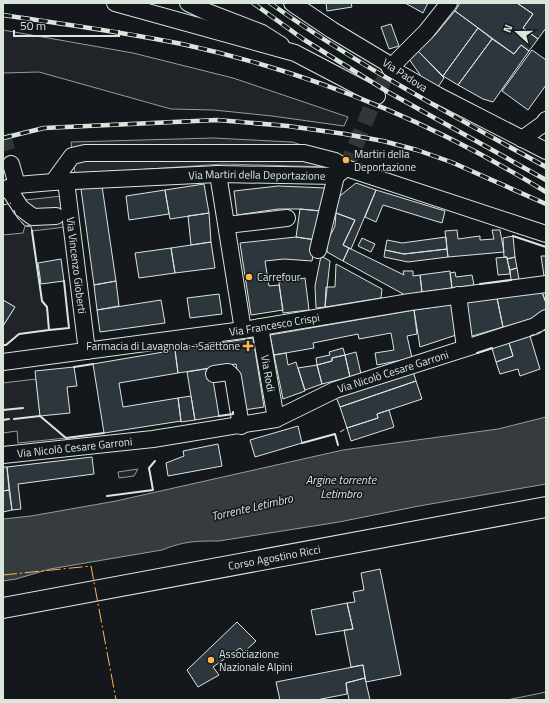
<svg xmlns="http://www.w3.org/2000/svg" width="549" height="703" font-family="'Titillium Web',sans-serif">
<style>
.green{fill:#202428;stroke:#939e99}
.parking{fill:#24282b;stroke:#939e99}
.water{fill:#363b3e;stroke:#939e99}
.building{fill:#2c363c;stroke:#d8e6dc}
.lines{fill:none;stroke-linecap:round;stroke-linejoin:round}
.minor-tunnel{stroke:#313739;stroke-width:16;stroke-dasharray:16 8;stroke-linecap:butt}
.minor-casing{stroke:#d8e6dc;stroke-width:18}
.major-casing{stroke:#d8e6dc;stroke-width:22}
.minor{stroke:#14181c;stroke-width:16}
.major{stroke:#14181c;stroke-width:20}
.rail-casing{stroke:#d8e6dc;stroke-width:4.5}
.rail{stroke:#14181c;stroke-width:3;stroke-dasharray:9;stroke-linecap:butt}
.fence{stroke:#d8e6dc;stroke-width:1;stroke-dasharray:5 2;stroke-linecap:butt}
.wall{stroke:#d8e6dc;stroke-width:2}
.power{stroke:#ffb74d;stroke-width:1;stroke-dasharray:14 3 2 3;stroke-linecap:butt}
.poi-dot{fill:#ffb74d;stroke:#14181c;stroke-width:1.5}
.labels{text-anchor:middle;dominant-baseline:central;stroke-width:3;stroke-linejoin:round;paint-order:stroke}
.street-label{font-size:11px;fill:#d8e6dc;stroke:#14181c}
.poi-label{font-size:11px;fill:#d8e6dc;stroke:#14181c;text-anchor:start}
.water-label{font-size:12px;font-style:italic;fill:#d8e6dc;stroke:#14181c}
</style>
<rect width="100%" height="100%" fill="#14181c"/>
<path class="green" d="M3,30L133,53L233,78L348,117L344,126L272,116L214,110L171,109L39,72L3,73Z
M25,226H31L42,301L47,307L49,330L19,334L6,345H3V326L15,307L3,300V235L23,233Z
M36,379L40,416L66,438L18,443L17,431L3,433V383Z
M138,469L134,476L119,478L118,472Z
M546,692V700H507Z"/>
<path class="parking" d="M213,138L292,142L337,156L331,167L223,164L75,174L71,142Z
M62,196L66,227L32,231L31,226H25L16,216L11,203L25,200Z"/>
<path class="water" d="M546,417V484L419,506L339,522L219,541C196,541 184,541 162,550L50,569L16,579L3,581V519L31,516L116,501L343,450L498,429Z"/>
<path class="building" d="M326,3H351L352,7L327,11Z
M405,3H428L423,13Z
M460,3H517L533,14L523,28L538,39L529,51L521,45L514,54L455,11Z
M517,3H546V28L538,39L523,28L533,14Z
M455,11L478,28L443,76L418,51L435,35Z
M391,24L399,46L389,49L381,27Z
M478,28L492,39L458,85L443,76Z
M492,39L514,54L521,45L529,51L493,102L483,99L458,85Z
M532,50L546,60V85L528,110L502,91Z
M418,51L444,78L438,87L423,79L409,59Z
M356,183L376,190L351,249L343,245L355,220L336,213V199Z
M204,184L209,213L170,219L165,190Z
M102,186L116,281L94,285L81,189Z
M278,186L326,188L321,211L300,209H278L237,215L234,191Z
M165,190L169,214L129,220L126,196Z
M376,190L445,211L442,223L383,205L376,222L365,217Z
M300,209L321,211L316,240L296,237Z
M209,213L211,242L191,245L188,216Z
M336,213L355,220L343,245L349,248L343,261L327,252V242L335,226Z
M457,230L458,239L480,236V240L494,239L492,230H500L504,252L448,257L445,231Z
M513,236L515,257L507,259V257H504L503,238Z
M296,237L316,240L312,261L284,259L265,261L269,286L279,285L283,310L251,315L240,243Z
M446,237L447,249L404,254L385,250L387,240L402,243Z
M362,238L375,244L371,252L358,246Z
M211,242L215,268L175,273L171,248Z
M171,248L175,273L139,278L135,253Z
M349,248L404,275L403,271H413V276L420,275L422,292L405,295L343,261Z
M447,249L448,257L408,262L384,257L385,250L404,254Z
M321,256L330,261L325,307L316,308L315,286Z
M541,256H546V276H544Z
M507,257L510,274L498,275L496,258Z
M515,257L517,268L510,270L507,259Z
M61,259L64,281L41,284L38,263Z
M336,264L382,289L381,298L325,307L326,287H335Z
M517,268L519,279L511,280L510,270Z
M450,271L452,288L422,292L420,275Z
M455,272L456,277L472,275L474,285L452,288L450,273Z
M305,278L309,310L283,313L279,282Z
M116,281L119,306L97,310L94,285Z
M546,291V303L542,292Z
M542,292L546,303V311L532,319L503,327L497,298Z
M219,294L222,314L190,318L187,298Z
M497,298L503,327L469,337L463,303Z
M3,300L15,307L3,326Z
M161,300L165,323L100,332L97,310Z
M455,304L459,334L420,347L414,310Z
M414,310L417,334L407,336L412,358L377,365L375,353L394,350L391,333L359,339L358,334L313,343L314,348L274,355L270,335Z
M530,336L540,369L520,376L518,369L500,374L496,362L513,356L509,343Z
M253,338L264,407L244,410L236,364L178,373L175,350Z
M509,343L513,356L496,362L492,348Z
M343,348L345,355L332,358V361L317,365L316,358L330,355L329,352Z
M175,350L178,373L119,383L123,407L178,398L181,421L104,433L93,364Z
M356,352L361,374L350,377L345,355Z
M286,353L288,365L296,362L305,391L283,399L274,355Z
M345,355L350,377L322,384L317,365L332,361V358Z
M317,365L322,384L305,390L298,368Z
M74,367L77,386L67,387L70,413L40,416L35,371Z
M211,368L219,416L195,420L187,372Z
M413,371L416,381L340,407L336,397Z
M416,381L422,399L377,414L378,418L347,428L340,407Z
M191,396L195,420L181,422L178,398Z
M389,410L394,427L351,441L347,428L378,418L377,414Z
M298,426L302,443L255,457L250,440Z
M218,444L222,466L168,476L166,463L184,456L183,451Z
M92,457L94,474L18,484L21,509L12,510L7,467Z
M3,467H7L9,490L3,491Z
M9,490L12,510L3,512V491Z
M380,569L401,675L366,682L363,665L351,667L344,630L353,629L347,603L355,602L353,592L364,590L361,573Z
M347,603L353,629L316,635L311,610Z
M237,622L256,641L244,652L240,648L213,667L219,675L198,687L187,670Z
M363,665L365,678L346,683L347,694L316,700H280L276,682Z
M365,678L370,700H349L346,683Z"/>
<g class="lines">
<path class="minor-tunnel" d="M379,90L390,68
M3,135L11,164
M346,168L374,101"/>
<defs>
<g id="minor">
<path d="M115,3L295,53L377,96"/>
<path d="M188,3L205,11L262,33L281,45"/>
<path d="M292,3L332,30L387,63L390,68L437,95L546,151"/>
<path d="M390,68L426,32L449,3"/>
<path d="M522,139L543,124L546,120"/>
<path d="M11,164L17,185"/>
<path d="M218,174L243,330"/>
<path id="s1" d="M66,181L87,351"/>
<path d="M53,182L72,156L85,153H304L335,161L346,168L546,234"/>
<path d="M8,188L21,208L33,217L56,216"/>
<path id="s2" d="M3,190L17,185L53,182L218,174L336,176L346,168"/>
<path d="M227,225L287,218"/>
<path d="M318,250L336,176"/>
<path d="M458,295L465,348"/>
<path id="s3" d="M260,327L276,419"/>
<path id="s4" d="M3,362L243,330L410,302L546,284"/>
<path d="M214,374L228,372L233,377L241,426"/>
<path id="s5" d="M3,455L153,439L276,419L335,390L535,326L546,318"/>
</g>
<g id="major">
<path id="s6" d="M3,608L546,507"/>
</g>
</defs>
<use href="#minor" class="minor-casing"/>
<use href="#major" class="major-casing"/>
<use href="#minor" class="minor"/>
<use href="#major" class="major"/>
<defs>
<path id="rail" d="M253,3L303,39L388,92L546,180
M270,3C357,65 452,115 546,167
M3,15C63,24 123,32 182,44C310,72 434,123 546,192
M3,138L44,128L217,120L288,126L345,134L383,141L417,150L451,162L546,204"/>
</defs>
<use href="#rail" class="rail-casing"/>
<use href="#rail" class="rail"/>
<path class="fence" d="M3,205L11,203
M14,210L16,216L25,226H31L32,231
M530,336L545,330
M340,432L347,428"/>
<path class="wall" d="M32,231L42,301L47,307L49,330L69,328L64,281
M513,236L546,247
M480,284L511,280
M3,345H6L19,334L49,330
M477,353L492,348
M74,367L93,364
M3,410L23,408
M219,416L233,414V412
M14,419L40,416L66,438L104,433
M3,420L9,419
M302,443L335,434L338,445
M107,496L153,490L149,468L155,461"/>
<path class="power" d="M3,575L91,566L116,700"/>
</g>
<g class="poi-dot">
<circle cx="346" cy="160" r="4"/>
<circle cx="249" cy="277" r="4"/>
<path d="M246 340h4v4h4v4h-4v4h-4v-4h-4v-4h4z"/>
<circle cx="211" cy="660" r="4"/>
</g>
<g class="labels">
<g class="street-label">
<text transform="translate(405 75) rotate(33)">Via Padova</text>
<text stroke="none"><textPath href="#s2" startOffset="255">Via Martiri della Deportazione</textPath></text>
<text stroke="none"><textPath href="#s1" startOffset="85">Via Vincenzo Gioberti</textPath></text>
<text stroke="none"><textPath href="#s4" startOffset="274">Via Francesco Crispi</textPath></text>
<text stroke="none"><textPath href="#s5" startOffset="402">Via Nicolò Cesare Garroni</textPath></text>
<text stroke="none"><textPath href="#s3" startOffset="47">Via Rodi</textPath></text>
<text stroke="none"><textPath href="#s5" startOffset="72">Via Nicolò Cesare Garroni</textPath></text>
<text stroke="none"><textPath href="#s6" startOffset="276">Corso Agostino Ricci</textPath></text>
</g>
<g class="poi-label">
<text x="354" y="154">Martiri della<tspan x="354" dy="13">Deportazione</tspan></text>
<text x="257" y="277">Carrefour</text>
<text x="240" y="346" text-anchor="end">Farmacia di Lavagnola - Saettone</text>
<text x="219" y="654">Associazione<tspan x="219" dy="13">Nazionale Alpini</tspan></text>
</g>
<g class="water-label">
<text x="341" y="479">Argine torrente<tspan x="341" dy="14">Letimbro</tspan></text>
<text transform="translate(252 507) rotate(-13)">Torrente Letimbro</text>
</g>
</g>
<rect width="549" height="703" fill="none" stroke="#d8e6dc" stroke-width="8"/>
<g transform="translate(517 32) rotate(291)" stroke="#14181c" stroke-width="3" paint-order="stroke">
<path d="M0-3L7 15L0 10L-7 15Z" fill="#d8e6dc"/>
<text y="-6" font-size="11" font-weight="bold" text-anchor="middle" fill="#d8e6dc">N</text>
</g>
<path d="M14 30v6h105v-6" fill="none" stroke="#d8e6dc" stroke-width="2"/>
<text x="20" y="30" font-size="12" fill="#d8e6dc" stroke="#14181c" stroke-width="3" paint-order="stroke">50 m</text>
</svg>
